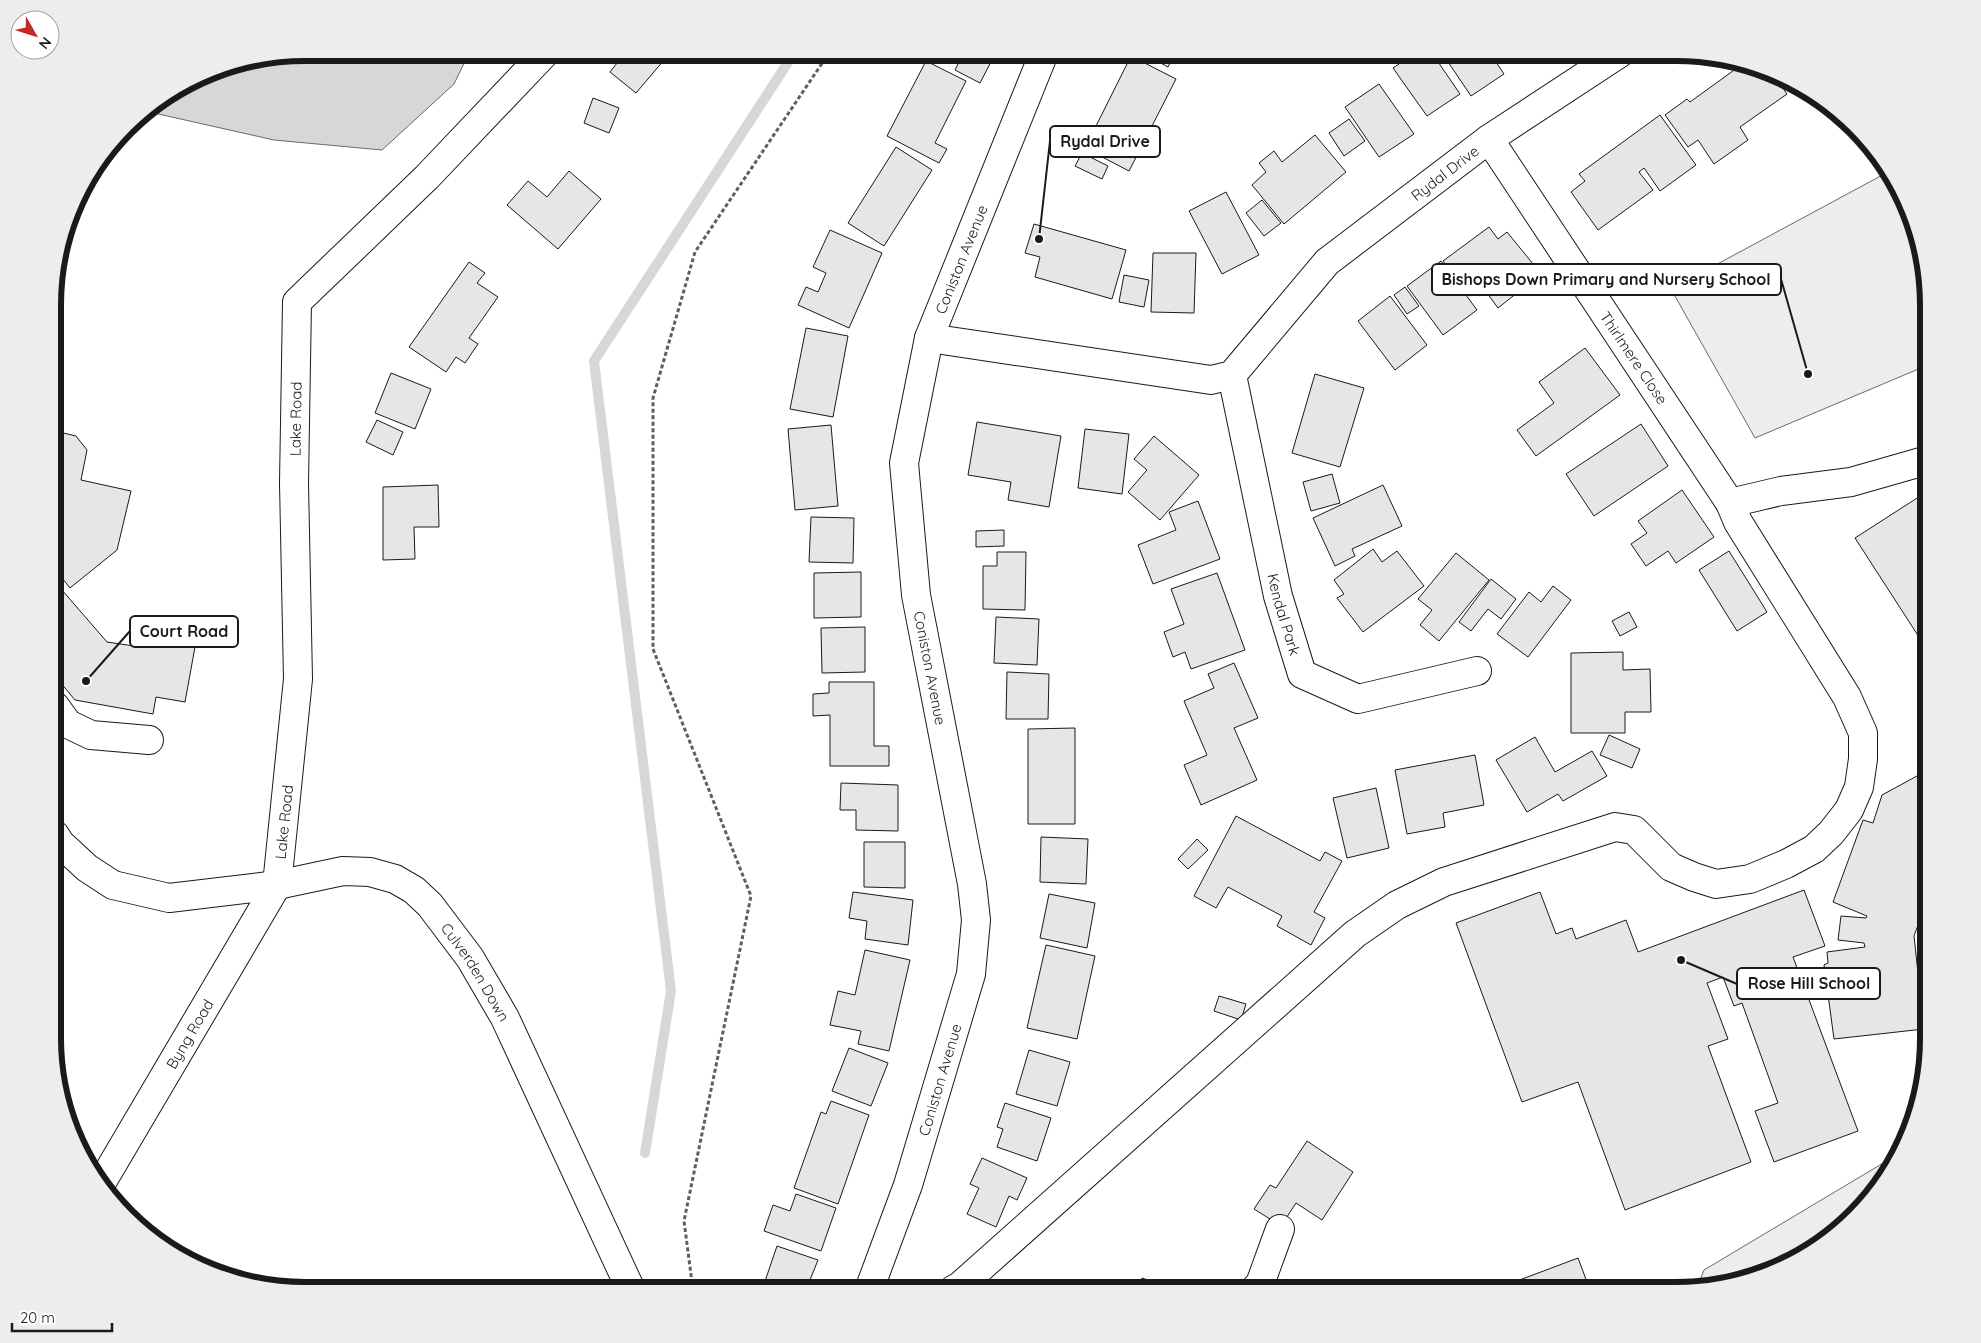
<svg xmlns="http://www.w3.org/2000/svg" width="1981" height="1343" font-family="Quicksand,sans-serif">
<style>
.green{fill:#ededed;stroke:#6a6a6a}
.water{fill:#d7d7d7;stroke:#6a6a6a}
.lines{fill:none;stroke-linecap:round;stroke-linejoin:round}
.stream{stroke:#d7d7d7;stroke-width:10}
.building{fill:#e6e6e6;stroke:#1a1a1a}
.minor-casing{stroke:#1a1a1a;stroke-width:30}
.path{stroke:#5f5f5f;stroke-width:3;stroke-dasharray:4 2.5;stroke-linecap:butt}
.minor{stroke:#fff;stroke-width:28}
.labels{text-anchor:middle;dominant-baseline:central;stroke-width:4;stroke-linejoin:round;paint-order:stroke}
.street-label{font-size:15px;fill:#1a1a1a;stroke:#fff}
.rim{fill:none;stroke:#1a1a1a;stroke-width:6}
.leader{fill:none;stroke:#1a1a1a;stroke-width:2}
.callout-dot{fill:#1a1a1a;stroke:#fff;stroke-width:2}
.callout{fill:#fff;stroke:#1a1a1a;stroke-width:2}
.callout-label{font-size:16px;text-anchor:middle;font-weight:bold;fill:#1a1a1a}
</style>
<rect width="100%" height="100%" fill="#fff"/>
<path class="green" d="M1888,172L1902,193L1928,289V365L1755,438L1671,289Z
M1895,1156L1876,1191L1842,1228L1788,1264L1741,1282L1697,1288L1704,1270Z"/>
<path class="water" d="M305,53H469L454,84L382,150L274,140L145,111L209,72Z"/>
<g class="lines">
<path class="stream" d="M645,1153L671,991L594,361L794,53"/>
</g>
<path class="building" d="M625,53H670L636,93L610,72Z
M956,53H982L993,58L980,83L955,70L962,56Z
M1142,53H1175L1168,67Z
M1415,53H1432L1460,94L1427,116L1393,68Z
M1442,53H1497L1492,56L1504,74L1471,96Z
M1131,56L1176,79L1129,171L1085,148Z
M926,61L966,81L935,143L947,149L939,163L887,136Z
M1744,63L1757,66L1774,75L1787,94L1740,127L1748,140L1714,164L1698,140L1688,147L1665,115L1687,99L1690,102Z
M1379,84L1414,134L1379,157L1345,107Z
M593,98L619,108L609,133L584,123Z
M1660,115L1696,165L1660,191L1644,168L1639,172L1653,190L1598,230L1571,192L1585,181L1579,174Z
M1349,119L1365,141L1344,156L1329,133Z
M1315,135L1346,172L1284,224L1252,185L1266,172L1259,163L1274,151L1282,162Z
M896,147L932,170L884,246L848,223Z
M1082,153L1108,166L1102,179L1075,166Z
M569,171L601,199L558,249L507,205L528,181L547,197Z
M1226,192L1259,255L1222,274L1189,211Z
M1262,200L1281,223L1264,236L1246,213Z
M1034,224L1126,250L1112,299L1035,277L1040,257L1025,253Z
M1489,227L1498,239L1507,232L1538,270L1524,281L1527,285L1498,308L1473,274L1460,284L1443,261Z
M830,230L882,253L849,328L798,305L806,287L818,292L826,273L813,267Z
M1153,253H1196L1194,313L1151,312Z
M1441,261L1477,310L1443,335L1407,286Z
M469,262L485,273L477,283L498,297L469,338L478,344L465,363L456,357L446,372L409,347Z
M1124,275L1149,280L1144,307L1119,302Z
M1405,287L1419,306L1407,314L1394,295Z
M1390,296L1427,345L1395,370L1358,321Z
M806,328L848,336L833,417L790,409Z
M1585,348L1620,395L1536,456L1517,430L1554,403L1539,382Z
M391,373L431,389L415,429L375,413Z
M1315,374L1364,388L1340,467L1292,453Z
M377,420L403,432L393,455L366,442Z
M977,422L1061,436L1049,507L1008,500L1011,482L968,475Z
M1641,424L1668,466L1594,516L1566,474Z
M831,425L838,506L795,510L788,429Z
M1085,429L1129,434L1122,494L1078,488Z
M55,431L76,436L87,450L81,480L131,491L117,550L70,588L55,569Z
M1154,436L1199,475L1160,520L1128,492L1147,470L1134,459Z
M1332,474L1340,503L1311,511L1303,482Z
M438,485L439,527H414L415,559L383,560V487Z
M1383,485L1402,526L1352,549L1355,556L1335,566L1313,518Z
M1682,490L1714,537L1676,563L1668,551L1646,566L1631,544L1647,533L1638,521Z
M1928,491V651L1855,538Z
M1198,501L1220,559L1153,584L1138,545L1176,530L1169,512Z
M811,517L854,518L853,563L809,562Z
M1004,530V546L976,547V531Z
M1373,549L1382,562L1397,551L1424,586L1363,632L1337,598L1344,594L1334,580Z
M1729,551L1767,612L1737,631L1699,570Z
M997,552H1026L1025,610L983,609V566H997Z
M1456,553L1489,580L1439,641L1420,625L1432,610L1418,599Z
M861,572V617L814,618V573Z
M1217,573L1245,650L1191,669L1185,652L1173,657L1164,632L1184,624L1171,589Z
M1491,579L1516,599L1501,619L1488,609L1471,631L1459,622Z
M55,582L107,642L134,646L144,638L195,647L185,702L156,697L153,714L75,700L55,676Z
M1553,586L1571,600L1528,657L1497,634L1529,592L1541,602Z
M1629,612L1637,627L1620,636L1612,621Z
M996,617L1039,619L1037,665L994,663Z
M865,627V672L822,673L821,628Z
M1623,652V670L1650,669L1651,712H1625V733H1571V653Z
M1234,663L1258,718L1234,728L1257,780L1201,805L1184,765L1207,755L1184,701L1214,688L1208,674Z
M1007,672L1049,674L1048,719H1006Z
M829,682H874V746H889V766H830V715L813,716V694L829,693Z
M1075,728V824H1028V729Z
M1609,735L1640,749L1632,768L1600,755Z
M1535,737L1555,772L1592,751L1607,776L1563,801L1558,794L1527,812L1496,760Z
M1475,755L1484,805L1443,813L1445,827L1407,834L1395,770Z
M1917,776L1928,780V898L1914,936L1924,1029L1834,1039L1824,965L1828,963L1827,952L1865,947L1864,943L1838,940L1841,916L1866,918L1867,916L1833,902L1863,820L1873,823L1882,795Z
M841,783L898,785V831L856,830V810H840Z
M1376,788L1389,848L1347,858L1333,798Z
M1236,816L1320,861L1325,852L1342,861L1314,912L1325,918L1311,945L1277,926L1282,916L1228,887L1216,908L1194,896Z
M1041,837L1088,839L1086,884L1040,882Z
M1197,839L1208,850L1188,869L1178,859Z
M864,842H905V888L864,887Z
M1804,890L1825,946L1793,957L1858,1131L1774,1162L1755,1111L1778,1103L1742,1003L1734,1006L1723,977L1707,983L1728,1039L1708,1046L1751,1162L1625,1210L1578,1082L1522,1102L1456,923L1540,892L1556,934L1572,928L1576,939L1626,920L1638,952Z
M853,892L913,900L908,945L865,939L867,921L849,918Z
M1049,894L1095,903L1087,948L1040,938Z
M1046,945L1095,956L1077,1039L1027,1028Z
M865,950L910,960L889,1051L858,1044L861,1031L830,1025L838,991L855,995Z
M1219,996L1246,1004L1241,1020L1214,1011Z
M849,1048L888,1063L871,1106L832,1091Z
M1029,1050L1070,1062L1057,1106L1016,1094Z
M831,1101L869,1115L838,1204L794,1188L821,1112L826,1114Z
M1005,1103L1051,1118L1037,1161L997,1147L1003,1129L997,1127Z
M1307,1141L1353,1172L1322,1220L1296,1203L1281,1226L1254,1209L1270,1185L1276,1188Z
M982,1158L1027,1178L1017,1200L1009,1196L996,1227L967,1214L979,1188L970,1184Z
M796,1194L836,1208L821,1251L764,1231L773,1205L790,1211Z
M777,1246L818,1260L806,1290H762Z
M1578,1258L1590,1290H1493Z
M1142,1278L1171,1288L1170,1290H1138Z"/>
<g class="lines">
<defs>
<g id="minor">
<path id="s1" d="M929,338L1211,380L1232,375L1327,262L1489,139L1620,53"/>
<path id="s2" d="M1232,375L1278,596L1302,674L1358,699L1477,671"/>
<path d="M1730,503L1781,491L1851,482L1928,460"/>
<path d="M55,706L68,724L91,735L149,740"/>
<path id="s3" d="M55,835L60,843L87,868L113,885L169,898L277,885L343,871L370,872L395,879L414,890L430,905L470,958L505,1018L631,1290"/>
<path id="s4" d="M102,1182L277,885L298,679L294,483L297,302L427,177L545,53"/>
<path id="s5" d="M869,1290L908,1185L971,974L976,920L972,884L916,595L904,463L929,338L1044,53"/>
<path d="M953,1290L960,1286L1355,934L1397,905L1444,882L1615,827L1634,830L1671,867L1694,877L1716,884L1750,879L1786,864L1814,849L1831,833L1849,810L1859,787L1863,759V733L1847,697L1738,522L1730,503L1489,139"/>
<path d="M1254,1290L1260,1284L1280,1229"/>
</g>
</defs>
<use href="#minor" class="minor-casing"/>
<path class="path" d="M693,1290L684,1221L751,896L653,649V398L695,252L829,53"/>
<use href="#minor" class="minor"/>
</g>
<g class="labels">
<g class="street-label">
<text stroke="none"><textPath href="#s1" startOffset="602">Rydal Drive</textPath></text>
<text stroke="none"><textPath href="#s5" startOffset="1062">Coniston Avenue</textPath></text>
<text transform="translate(1634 358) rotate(56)">Thirlmere Close</text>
<text stroke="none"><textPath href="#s4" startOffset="812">Lake Road</textPath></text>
<text stroke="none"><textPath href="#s2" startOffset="245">Kendal Park</textPath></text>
<text transform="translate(930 668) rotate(79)">Coniston Avenue</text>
<text stroke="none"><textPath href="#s4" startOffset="408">Lake Road</textPath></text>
<text stroke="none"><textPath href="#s3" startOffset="489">Culverden Down</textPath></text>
<text stroke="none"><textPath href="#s4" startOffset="172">Byng Road</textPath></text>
<text stroke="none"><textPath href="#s5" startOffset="222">Coniston Avenue</textPath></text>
</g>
</g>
<path d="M0 0H1981V1343H0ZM305 61H1676A244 244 0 0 1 1920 305V1038A244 244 0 0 1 1676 1282H305A244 244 0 0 1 61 1038V305A244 244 0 0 1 305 61Z" fill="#ededed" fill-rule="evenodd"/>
<path class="rim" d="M305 61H1676A244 244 0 0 1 1920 305V1038A244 244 0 0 1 1676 1282H305A244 244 0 0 1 61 1038V305A244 244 0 0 1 305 61Z"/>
<path class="leader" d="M1039 239L1050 141M1808 374L1781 279M86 681L130 631M1681 960L1737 984"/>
<g class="callout-dot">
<circle cx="1039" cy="239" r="5"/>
<circle cx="1808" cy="374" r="5"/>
<circle cx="86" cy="681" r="5"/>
<circle cx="1681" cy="960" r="5"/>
</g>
<g class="callout">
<rect x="1050" y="126" width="110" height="31" rx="5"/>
<rect x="1432" y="264" width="349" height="31" rx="5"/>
<rect x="130" y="616" width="108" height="31" rx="5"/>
<rect x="1737" y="968" width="143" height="31" rx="5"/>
</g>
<g class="callout-label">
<text x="1105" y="147">Rydal Drive</text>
<text x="1606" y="285">Bishops Down Primary and Nursery School</text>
<text x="184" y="637">Court Road</text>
<text x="1809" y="989">Rose Hill School</text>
</g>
<g transform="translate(35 35) rotate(129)"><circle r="24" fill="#ffffff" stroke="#a3a3a3"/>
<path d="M0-4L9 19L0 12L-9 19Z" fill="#c62828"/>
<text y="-8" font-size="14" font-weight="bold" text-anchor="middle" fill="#1a1a1a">N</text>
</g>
<path d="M12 1323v8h100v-8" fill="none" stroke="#1a1a1a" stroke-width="2.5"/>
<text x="20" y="1323" font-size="15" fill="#1a1a1a" stroke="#ffffff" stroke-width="4" paint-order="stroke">20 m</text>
</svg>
